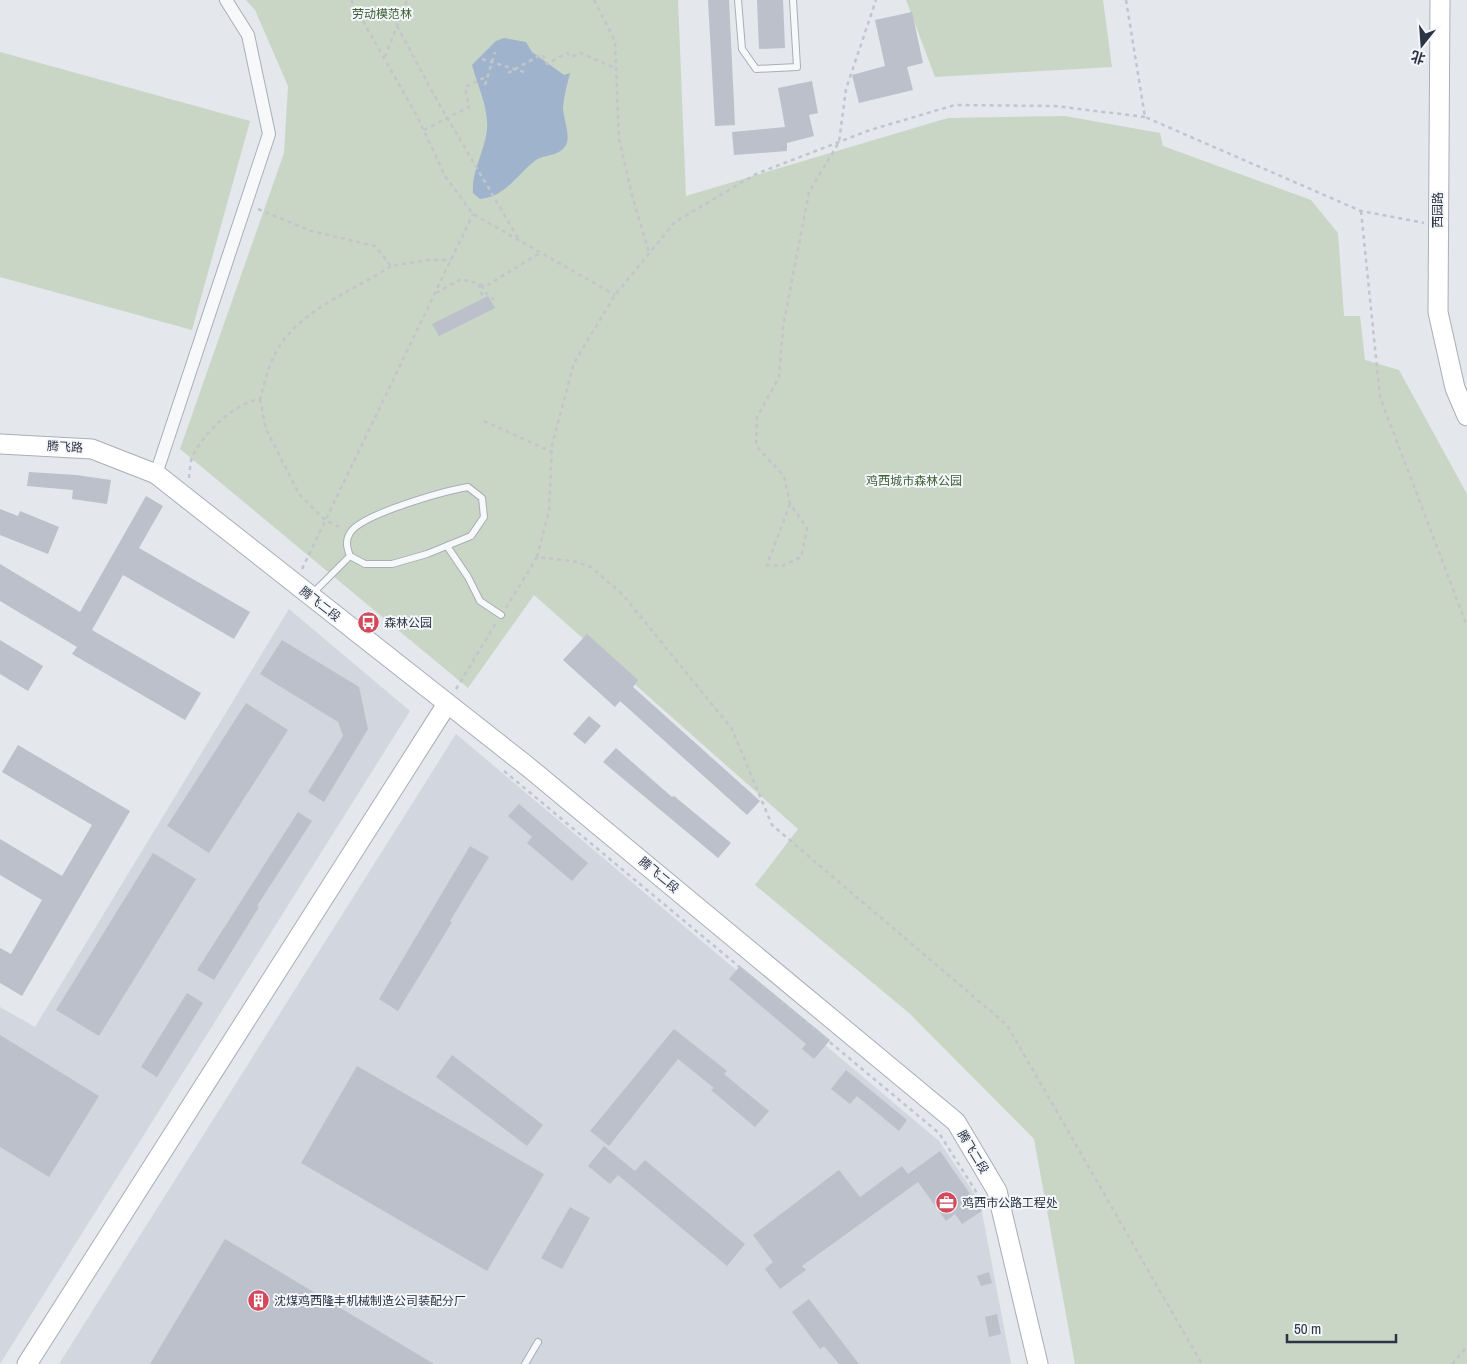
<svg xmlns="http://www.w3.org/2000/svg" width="1467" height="1364" font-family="'Archivo Narrow','Noto Sans SC',sans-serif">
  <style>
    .built { fill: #d2d6de }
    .green { fill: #c9d6c5 }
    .water { fill: #9fb4cc }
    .building { fill: #bbc0ca }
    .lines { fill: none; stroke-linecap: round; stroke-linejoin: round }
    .lane-casing { stroke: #a9aeb7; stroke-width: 8 }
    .street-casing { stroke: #a9aeb7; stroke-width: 14 }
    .secondary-casing { stroke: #a9aeb7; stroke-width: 21 }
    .path { stroke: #c2c5cb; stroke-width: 2.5; stroke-dasharray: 4 4; stroke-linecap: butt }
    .lane { stroke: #f7f8fa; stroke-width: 6 }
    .street { stroke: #f7f8fa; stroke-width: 12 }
    .secondary { stroke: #fff; stroke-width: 19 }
    .labels { text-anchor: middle; stroke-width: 4; stroke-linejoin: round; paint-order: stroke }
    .park-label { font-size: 12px; fill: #3f6138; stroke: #f4f6f9 }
    .street-label { font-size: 12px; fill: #2b3445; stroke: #f4f6f9 }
    .poi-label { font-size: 12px; fill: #2b3445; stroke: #f4f6f9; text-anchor: start }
  </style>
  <rect width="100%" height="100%" fill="#e4e7ec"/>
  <g class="built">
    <path d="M289 609 410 711 0 1364V1007L35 1027Z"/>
    <path d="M456 734 939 1141 980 1202 1011 1364H59Z"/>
  </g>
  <g class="green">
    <path d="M246 0H678L686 196 948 118 1065 116 1160 133 1163 146 1311 200 1338 233 1344 316H1360L1365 360 1399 370 1467 494V1364H1075L1034 1139 909 1013 755 885 798 829 534 595 468 688 180 449 284 153 288 86 255 10Z"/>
    <path d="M906 0H1103L1112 67 935 77Z"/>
    <path d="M0 52 250 121 192 330 0 277Z"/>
  </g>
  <path class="water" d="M504 38 526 42 532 52 564 75 570 73C567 85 564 95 563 107 563 118 571 135 566 145 559 157 545 154 536 160 517 174 506 197 480 199L473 193C471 172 485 151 487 129 489 109 477 84 472 65L496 41Z"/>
  <g class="building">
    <path d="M708 0H729L735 125 715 126Z"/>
    <path d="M757 0H783L785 48 759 49Z"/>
    <path d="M912 12 923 63 907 67 913 90 859 103 852 75 885 66 875 20Z"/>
    <path d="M812 81 818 113 809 115 814 136 787 143V151L734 155 732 132 785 127 778 88Z"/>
    <path d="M488 296 495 308 439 336 432 324Z"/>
    <path d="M29 472 76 475 111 480 107 504 72 499 73 490 27 486Z"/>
    <path d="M146 496 163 506 139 548 250 612 234 639 123 575 92 630 201 693 185 720 72 654 77 647 0 601V564L80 612Z"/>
    <path d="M0 509 18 516 20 511 59 527 48 554 0 535Z"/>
    <path d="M587 634 638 680 633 687 760 801 747 815 620 701 615 707 563 660Z"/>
    <path d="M0 640 43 666 28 691 0 674Z"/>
    <path d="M282 640 359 687 368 729 324 802 308 792 343 736 338 722 260 674Z"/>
    <path d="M246 703 288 730 209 853 167 826Z"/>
    <path d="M589 716 601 726 585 744 573 734Z"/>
    <path d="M18 745 130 811 22 996 0 983V948L11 954 42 900 0 875V839L62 876 92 825 2 772Z"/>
    <path d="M616 748 672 797 674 796 731 843 718 858 603 762Z"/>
    <path d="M519 804 588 863 572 881 527 843 532 837 508 816Z"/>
    <path d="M298 812 312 821 257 906 259 907 214 980 197 970Z"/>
    <path d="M470 846 489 857 450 921 452 922 398 1011 379 999Z"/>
    <path d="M153 853 196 879 99 1036 56 1010Z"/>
    <path d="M740 966 830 1040 814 1059 802 1049 806 1044 729 979Z"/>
    <path d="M187 993 203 1003 157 1077 141 1067Z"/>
    <path d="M674 1029 727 1071 724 1074 769 1111 755 1127 711 1090 714 1088 678 1059 609 1146 590 1131Z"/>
    <path d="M0 1035 99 1096 49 1177 0 1147Z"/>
    <path d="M452 1055 543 1125 527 1146 436 1077Z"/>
    <path d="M357 1066 544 1174 487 1271 301 1163Z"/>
    <path d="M846 1070 907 1120 899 1131 857 1096 850 1104 831 1089Z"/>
    <path d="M604 1146 635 1171 645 1160 745 1244 727 1266 618 1175 610 1184 588 1166Z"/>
    <path d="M940 1151 982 1211 962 1224 955 1214 946 1221 918 1182 802 1266 806 1270 780 1289 765 1269 773 1262 753 1235 839 1170 860 1197 902 1166 908 1174Z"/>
    <path d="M570 1207 590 1218 562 1269 541 1258Z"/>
    <path d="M225 1239 434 1364H150Z"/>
    <path d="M989 1272 992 1283 981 1286 977 1276Z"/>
    <path d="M809 1299 859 1364H839L824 1346 820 1349 792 1312Z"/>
    <path d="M997 1314 1001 1334 989 1337 985 1317Z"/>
  </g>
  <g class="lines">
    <defs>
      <g id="lane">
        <path d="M738 0 742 49 756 69 797 67 793 0"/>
        <path d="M447 546 468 577 480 601 501 615"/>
        <path d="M311 595 350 556 365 564H392L427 554 471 536 484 517 482 498 468 487C445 491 361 514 350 533 345 541 347 548 350 556"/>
        <path d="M525 1364 538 1342"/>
      </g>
      <path id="street" d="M156 474 269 134 248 35 226 0"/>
      <g id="secondary">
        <path d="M1440 0 1438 312 1455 388 1467 416"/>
        <path d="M0 444 92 449 156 474 527 766 956 1122 997 1191 1038 1364"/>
        <path d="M27 1364 447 704"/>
      </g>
    </defs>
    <use href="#lane" class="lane-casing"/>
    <use href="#street" class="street-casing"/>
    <use href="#secondary" class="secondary-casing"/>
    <g class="path">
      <path d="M351 0 417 116 445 176 473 214 615 295"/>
      <path d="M594 0 615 41 619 139 632 195 649 253"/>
      <path d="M1126 0 1145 117 1361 211 1424 223"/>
      <path d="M397 26 434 95 519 240"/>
      <path d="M385 57 407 0"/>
      <path d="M482 59 527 73"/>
      <path d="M508 73 542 54 547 64 567 53 571 57 581 53 617 69"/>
      <path d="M485 85 495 52"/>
      <path d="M424 130 469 107 465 87 488 76"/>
      <path d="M258 209 311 231 375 246 391 266 428 260H451"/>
      <path d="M1361 211 1380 397 1467 626"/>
      <path d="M479 284 483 298"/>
      <path d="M482 285 485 292 494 300"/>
      <path d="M436 293 461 279 486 286 540 253"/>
      <path d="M260 399 266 429 299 494 325 520 342 528"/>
      <path d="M484 421 552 452"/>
      <path d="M189 478C190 471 190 462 193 455 206 431 233 404 260 399 264 386 267 371 273 358 293 312 352 292 391 266"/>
      <path d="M790 504 767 565 782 566 801 557 807 528 790 504 784 476 756 446 757 417 779 377 783 327 809 192 839 142 846 89 876 0"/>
      <path d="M537 557 549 511 552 445 574 363 615 295 675 222 756 174 870 130 955 105 1055 106 1145 117"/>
      <path d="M302 569 473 214"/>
      <path d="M506 608 537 557 573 561 591 567 623 595 732 729 772 825 1007 1025 1202 1364"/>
      <path d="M456 689 496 623"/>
      <path d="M504 771 939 1133 980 1198"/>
      <path d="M1452 1364 1467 1347"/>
    </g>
    <use href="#lane" class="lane"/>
    <use href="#street" class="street"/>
    <use href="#secondary" class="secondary"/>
  </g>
  <defs>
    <symbol id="bus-disc" viewBox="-11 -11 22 22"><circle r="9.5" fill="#d1495b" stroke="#f4f6f9"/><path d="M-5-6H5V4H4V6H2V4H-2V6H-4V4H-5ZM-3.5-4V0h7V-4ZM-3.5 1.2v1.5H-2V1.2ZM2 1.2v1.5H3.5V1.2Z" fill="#fff"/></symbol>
    <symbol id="office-disc" viewBox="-11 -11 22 22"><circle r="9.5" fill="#d1495b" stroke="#f4f6f9"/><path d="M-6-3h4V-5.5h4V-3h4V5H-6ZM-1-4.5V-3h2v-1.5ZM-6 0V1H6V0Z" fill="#fff"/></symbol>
    <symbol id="building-disc" viewBox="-11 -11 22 22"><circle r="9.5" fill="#d1495b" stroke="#f4f6f9"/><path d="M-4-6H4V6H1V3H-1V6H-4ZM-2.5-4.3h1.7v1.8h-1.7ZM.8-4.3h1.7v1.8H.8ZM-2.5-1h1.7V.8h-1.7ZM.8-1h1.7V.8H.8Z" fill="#fff"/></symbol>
  </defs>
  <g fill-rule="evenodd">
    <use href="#bus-disc" x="356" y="610" width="25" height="25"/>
    <use href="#office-disc" x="934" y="1190" width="25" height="25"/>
    <use href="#building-disc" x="246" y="1288" width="25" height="25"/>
  </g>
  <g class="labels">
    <g class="park-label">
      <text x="382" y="18">劳动模范林</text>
      <text x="914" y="485">鸡西城市森林公园</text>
    </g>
    <g class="street-label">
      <text transform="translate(1438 210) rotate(-90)" y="4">西园路</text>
      <text transform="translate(65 447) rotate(3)" y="4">腾飞路</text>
      <text transform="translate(320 604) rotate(38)" y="4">腾飞二段</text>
      <text transform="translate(659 875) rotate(40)" y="4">腾飞二段</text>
      <text transform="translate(973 1152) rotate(59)" y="4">腾飞二段</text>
    </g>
    <g class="poi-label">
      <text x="384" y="627">森林公园</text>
      <text x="962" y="1207">鸡西市公路工程处</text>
      <text x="274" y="1305">沈煤鸡西隆丰机械制造公司装配分厂</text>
    </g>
  </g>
  <g transform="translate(1422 45) rotate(197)" stroke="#f4f6f9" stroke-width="4" paint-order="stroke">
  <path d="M0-4L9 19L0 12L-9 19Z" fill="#2b3445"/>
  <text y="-8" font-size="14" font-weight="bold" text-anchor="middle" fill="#2b3445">北</text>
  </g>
  <path d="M1287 1334v8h109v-8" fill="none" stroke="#2b3445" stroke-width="2.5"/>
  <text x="1294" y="1334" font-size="15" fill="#2b3445" stroke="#f4f6f9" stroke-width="4" paint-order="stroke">50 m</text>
</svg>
